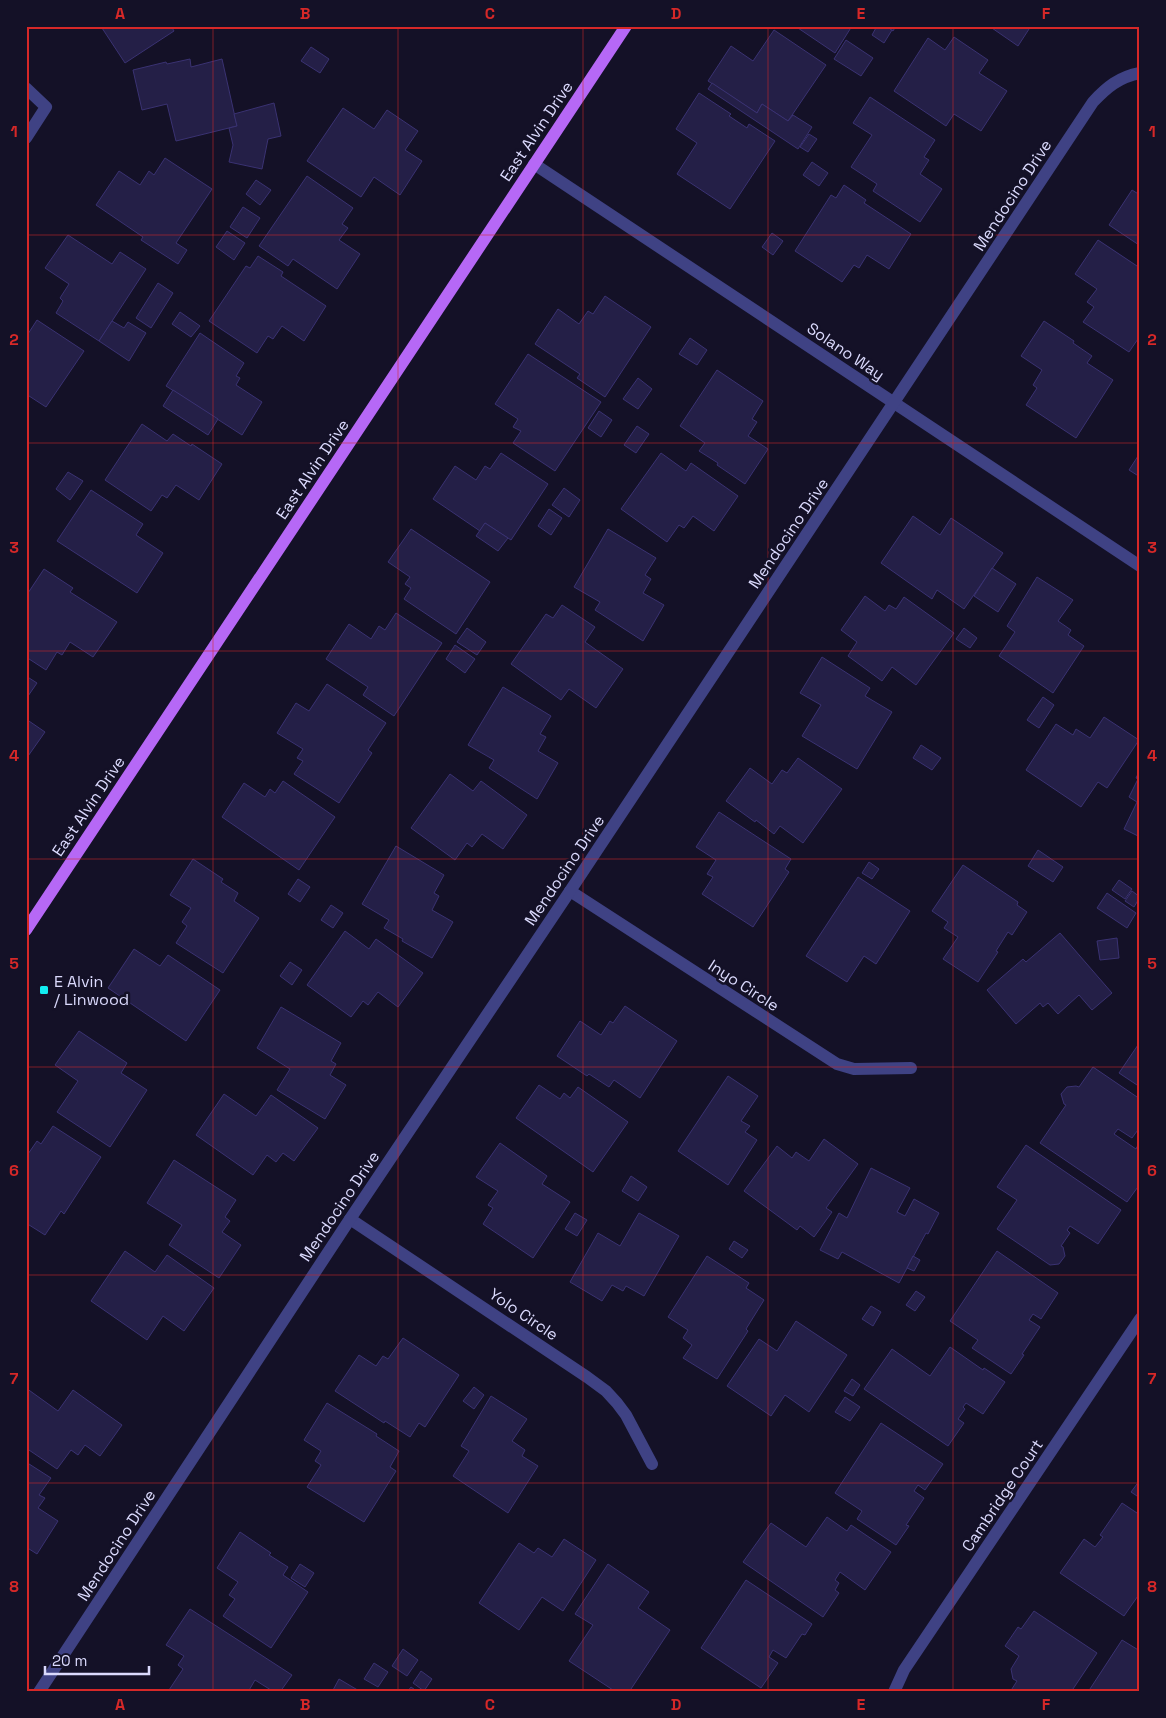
<svg xmlns="http://www.w3.org/2000/svg" width="1166" height="1718" font-family="'Space Grotesk',sans-serif">
  <style>
    .building { fill: #241f47; stroke: #3a3272 }
    .lines { fill: none; stroke-linecap: round; stroke-linejoin: round }
    .minor { stroke: #3f4284; stroke-width: 12 }
    .major { stroke: #b668f6; stroke-width: 12 }
    .grid { fill: none; stroke: #d62828; stroke-width: 1; stroke-opacity: 0.55 }
    .poi-dot { fill: #12edf1; stroke: #141127; stroke-width: 2 }
    .labels { text-anchor: middle; stroke-width: 5; stroke-linejoin: round; paint-order: stroke }
    .street-label { font-size: 16px; fill: #dbdafd; stroke: #141127 }
    .poi-label { font-size: 16px; fill: #dbdafd; stroke: #141127; text-anchor: start }
    .neatline { fill: none; stroke: #d62828; stroke-width: 2 }
    .grid-label { font-size: 16px; text-anchor: middle; font-weight: bold; fill: #d62828 }
  </style>
  <rect width="100%" height="100%" fill="#141127"/>
  <g class="building">
    <path d="M105 26H171L174 31 125 63 102 28Z"/>
    <path d="M795 26H852L835 53Z"/>
    <path d="M877 26H886L892 30 884 43 872 35Z"/>
    <path d="M886 26H896L893 31Z"/>
    <path d="M989 26H1031L1018 46Z"/>
    <path d="M774 30 826 65 788 121 762 104 757 113 708 81 731 46 753 61Z"/>
    <path d="M954 37 988 60 979 73 1007 91 981 131 954 114 946 126 894 91 928 38 945 50Z"/>
    <path d="M846 40 873 58 861 76 834 59Z"/>
    <path d="M311 47 329 59 320 73 301 61Z"/>
    <path d="M190 59 191 67 222 59 237 126 176 141 167 104 142 110 133 70 166 62 167 64Z"/>
    <path d="M712 83 757 113 762 104 788 121 793 115 812 127 798 149 708 89Z"/>
    <path d="M699 93 731 114 729 116 747 128 749 124 775 141 730 209 677 174 697 143 676 129Z"/>
    <path d="M870 97 935 140 924 157 929 160 920 174 942 189 920 222 873 191 877 184 851 167 872 135 853 123Z"/>
    <path d="M274 103 281 136 268 139 262 169 229 162 233 145 229 128 237 126 234 114Z"/>
    <path d="M343 108 374 129 387 110 418 131 405 150 422 161 400 195 374 177 361 197 307 161Z"/>
    <path d="M809 134 817 139 808 152 800 147Z"/>
    <path d="M165 158 212 189 176 243 187 250 178 264 141 240 143 237 96 205 119 171 140 185 149 171 154 175Z"/>
    <path d="M812 162 828 173 819 186 803 175Z"/>
    <path d="M307 176 353 208 342 224 348 228 339 240 360 254 337 289 293 259 288 266 259 246Z"/>
    <path d="M256 180 271 190 260 205 246 194Z"/>
    <path d="M844 185 866 200 864 203 911 234 889 269 867 255 859 268 854 265 842 282 795 251 831 195 836 198Z"/>
    <path d="M1132 190 1140 195 1139 245 1109 225Z"/>
    <path d="M243 207 260 218 247 238 230 227Z"/>
    <path d="M227 231 245 243 234 260 216 247Z"/>
    <path d="M772 233 783 241 773 255 762 247Z"/>
    <path d="M68 235 112 264 120 252 146 269 99 341 56 313 63 301 60 298 69 284 45 268Z"/>
    <path d="M1098 240 1140 268V336L1129 352 1083 322 1094 307 1087 302 1097 289 1075 274Z"/>
    <path d="M258 256 283 272 281 276 326 306 304 341 282 326 273 339 268 336 257 353 209 321 246 266 250 268Z"/>
    <path d="M158 283 173 293 151 328 136 318Z"/>
    <path d="M605 296 651 327 605 397 577 378 580 374 535 344 558 309 579 324 588 311 593 314Z"/>
    <path d="M180 312 200 326 191 337 172 324Z"/>
    <path d="M37 320 84 351 46 407 26 394V337Z"/>
    <path d="M112 321 124 328 128 322 146 333 129 361 99 341Z"/>
    <path d="M1044 321 1074 341 1073 343 1092 356 1087 363 1113 380 1076 438 1026 405 1037 388 1033 385 1042 370 1021 356Z"/>
    <path d="M200 333 244 363 236 376 240 378 236 385 262 402 242 435 166 386Z"/>
    <path d="M690 338 707 350 697 365 679 354Z"/>
    <path d="M528 354 601 402 555 471 513 443 521 431 513 427 518 419 495 404Z"/>
    <path d="M717 370 763 401 752 419 757 422 748 436 768 449 745 484 717 465 718 463 699 451 705 443 680 426Z"/>
    <path d="M638 378 652 389 638 409 623 399Z"/>
    <path d="M173 390 218 419 208 435 163 406Z"/>
    <path d="M599 411 612 420 601 437 588 428Z"/>
    <path d="M142 424 167 441 173 434 191 446 192 444 222 464 199 500 176 485 167 498 162 495 151 511 105 480Z"/>
    <path d="M637 426 649 434 636 453 624 445Z"/>
    <path d="M501 453 548 484 511 540 485 523 480 531 433 499 455 466 476 480 485 466 490 469Z"/>
    <path d="M661 453 686 471 691 463 738 496 714 531 693 516 684 528 679 525 667 542 621 509Z"/>
    <path d="M1140 453V477L1129 470Z"/>
    <path d="M68 472 83 481 70 500 56 489Z"/>
    <path d="M564 488 580 500 569 517 552 505Z"/>
    <path d="M91 490 143 524 136 535 163 553 137 593 57 541Z"/>
    <path d="M549 509 562 518 551 535 538 526Z"/>
    <path d="M913 516 940 535 951 518 1003 553 964 609 937 590 932 599 881 563Z"/>
    <path d="M485 523 508 538 498 551 476 536Z"/>
    <path d="M411 529 490 582 456 634 404 599 411 588 405 584 410 577 388 562Z"/>
    <path d="M608 529 656 558 645 575 651 579 643 593 664 605 643 641 595 610 600 602 574 587Z"/>
    <path d="M992 568 1016 584 998 612 974 596Z"/>
    <path d="M44 569 73 588 70 592 117 622 93 657 70 642 62 655 57 652 46 670 26 657V596Z"/>
    <path d="M1037 577 1073 600 1058 621 1071 630 1068 635 1084 646 1053 693 999 656 1015 632 1007 626Z"/>
    <path d="M865 596 885 611 889 605 896 609 904 597 954 633 916 685 892 667 882 681 848 656 857 642 841 630Z"/>
    <path d="M562 605 595 627 585 642 623 669 596 708 569 689 561 700 511 664 546 614 553 618Z"/>
    <path d="M396 613 442 643 394 716 363 695 368 687 326 659 349 624 371 639 379 626 385 630Z"/>
    <path d="M467 628 486 642 477 655 457 642Z"/>
    <path d="M964 628 977 638 970 648 956 639Z"/>
    <path d="M455 645 475 659 465 673 446 659Z"/>
    <path d="M822 657 870 688 865 696 892 712 857 769 802 736 821 705 800 693Z"/>
    <path d="M26 676 37 683 26 699Z"/>
    <path d="M327 684 386 723 368 750 372 753 339 803 294 774 303 761 297 758 303 749 277 733 296 703 309 711Z"/>
    <path d="M503 687 551 716 540 734 546 737 538 751 558 763 537 799 489 768 494 760 468 745Z"/>
    <path d="M1043 697 1054 705 1039 728 1027 720Z"/>
    <path d="M1104 717 1139 740 1107 788 1098 782 1081 807 1026 770 1056 724 1073 735 1076 729 1090 738Z"/>
    <path d="M26 719 45 732 26 759Z"/>
    <path d="M921 745 941 758 932 770 913 758Z"/>
    <path d="M798 758 842 789 803 843 780 826 774 834 756 820 755 822 726 801 750 768 772 784 782 770 787 773Z"/>
    <path d="M1140 770V837L1124 829 1137 802 1129 797 1138 779 1136 778Z"/>
    <path d="M450 774 473 791 481 781 527 815 503 849 482 834 472 847 467 843 455 860 411 828Z"/>
    <path d="M283 781 335 817 299 870 222 817 244 783 265 797 270 789 275 793Z"/>
    <path d="M719 812 791 859 785 869 789 872 753 927 702 894 713 877 707 874 716 860 696 847Z"/>
    <path d="M396 846 444 875 434 893 439 896 432 910 453 922 432 958 402 941 403 939 384 928 389 920 362 904Z"/>
    <path d="M1038 850 1063 867 1053 882 1028 866Z"/>
    <path d="M193 859 223 879 221 882 238 893 234 901 259 918 223 973 176 943 187 926 182 922 191 908 170 895Z"/>
    <path d="M869 862 879 869 872 879 862 873Z"/>
    <path d="M963 865 1018 902 1017 905 1027 912 1012 935 1008 932 996 951 998 952 978 982 943 959 958 937 944 928 948 922 932 911Z"/>
    <path d="M858 877 910 911 876 964 864 956 847 982 806 956Z"/>
    <path d="M298 879 310 887 300 902 288 894Z"/>
    <path d="M1119 880 1132 889 1125 899 1112 890Z"/>
    <path d="M1132 891 1140 897 1134 907 1125 901Z"/>
    <path d="M1107 893 1136 913 1127 928 1097 908Z"/>
    <path d="M331 905 343 913 333 928 321 920Z"/>
    <path d="M345 931 369 949 376 939 423 973 398 1007 378 992 368 1005 363 1001 351 1017 307 985Z"/>
    <path d="M1060 933 1112 993 1092 1010 1079 995 1058 1014 1048 1003 1043 1007 1040 1003 1016 1024 987 990 1023 959 1026 962Z"/>
    <path d="M1117 938 1119 958 1100 960 1097 941Z"/>
    <path d="M134 949 160 966 168 955 220 990 186 1041 108 988Z"/>
    <path d="M290 962 302 970 292 985 280 976Z"/>
    <path d="M625 1006 677 1041 640 1098 614 1080 609 1087 589 1074 587 1076 557 1056 580 1021 601 1035 610 1021 613 1023Z"/>
    <path d="M281 1007 341 1043 331 1061 336 1064 330 1075 346 1085 325 1119 277 1090 290 1069 257 1048Z"/>
    <path d="M79 1031 127 1063 121 1073 147 1090 110 1147 57 1112 78 1081 55 1065Z"/>
    <path d="M1140 1042V1087L1119 1073Z"/>
    <path d="M1093 1067 1140 1099V1127L1132 1138 1118 1129 1114 1134 1136 1149 1138 1145 1140 1146V1184L1127 1202 1040 1143 1066 1105 1064 1104 1061 1094 1067 1087 1076 1086 1079 1087Z"/>
    <path d="M728 1076 758 1096 741 1121 750 1126 745 1132 757 1140 728 1185 678 1151Z"/>
    <path d="M539 1085 560 1099 564 1093 570 1098 578 1087 628 1122 593 1172 516 1118Z"/>
    <path d="M224 1094 256 1116 271 1095 318 1128 294 1161 283 1153 276 1162 267 1155 253 1175 196 1135Z"/>
    <path d="M53 1126 101 1157 64 1214 61 1211 45 1235 26 1223V1153L28 1154 37 1141 41 1144Z"/>
    <path d="M824 1139 858 1164 826 1208 832 1212 814 1237 800 1226 797 1230 744 1191 777 1146 792 1158 796 1152 809 1161Z"/>
    <path d="M500 1143 547 1176 542 1184 570 1202 533 1258 483 1224 493 1208 488 1205 498 1191 476 1177Z"/>
    <path d="M1026 1145 1121 1210 1098 1244 1070 1226 1067 1230 1070 1233 1061 1246 1063 1247 1065 1256 1059 1264 1050 1265 997 1229 1017 1200 997 1187Z"/>
    <path d="M174 1160 236 1200 225 1217 230 1221 222 1232 241 1245 219 1278 169 1245 182 1225 147 1203Z"/>
    <path d="M871 1168 910 1188 897 1212 905 1216 914 1199 939 1213 928 1234 926 1233 899 1283 842 1252 838 1259 820 1250 839 1213 847 1218Z"/>
    <path d="M631 1176 647 1187 638 1201 622 1191Z"/>
    <path d="M575 1213 587 1220 577 1236 565 1229Z"/>
    <path d="M639 1213 679 1236 644 1296 626 1286 623 1291 612 1285 602 1301 570 1282 598 1233 620 1246Z"/>
    <path d="M734 1241 748 1250 742 1258 729 1249Z"/>
    <path d="M125 1251 155 1272 167 1255 214 1288 184 1331 163 1316 147 1340 91 1301Z"/>
    <path d="M997 1251 1058 1293 1041 1319 1033 1314 1029 1320 1040 1327 1022 1354 1024 1355 1011 1374 972 1348 978 1340 950 1321Z"/>
    <path d="M707 1256 749 1283 746 1288 764 1300 746 1329 748 1331 717 1379 683 1358 692 1345 683 1338 688 1330 668 1317Z"/>
    <path d="M913 1256 920 1260 914 1271 907 1268Z"/>
    <path d="M916 1291 925 1297 915 1311 906 1305Z"/>
    <path d="M871 1306 881 1312 873 1326 862 1319Z"/>
    <path d="M796 1321 847 1355 809 1412 785 1395 771 1416 727 1386 759 1339 777 1351Z"/>
    <path d="M403 1338 459 1375 425 1427 419 1423 410 1437 385 1421 384 1423 335 1391 359 1355 376 1366 383 1356 388 1359Z"/>
    <path d="M950 1347 983 1370 984 1368 1005 1382 983 1414 966 1403 963 1407 965 1409 958 1419 964 1423 948 1446 864 1389 892 1349 930 1376Z"/>
    <path d="M852 1379 860 1385 853 1396 844 1391Z"/>
    <path d="M474 1387 484 1395 474 1409 463 1401Z"/>
    <path d="M26 1388 58 1411 73 1390 122 1425 100 1456 85 1445 78 1455 71 1450 57 1469 26 1448Z"/>
    <path d="M491 1396 527 1419 512 1441 525 1450 522 1456 538 1466 508 1513 453 1476 469 1451 461 1446Z"/>
    <path d="M845 1397 860 1407 850 1421 835 1412Z"/>
    <path d="M327 1403 377 1434 376 1436 399 1451 390 1467 396 1471 364 1522 307 1487 321 1465 315 1461 321 1451 304 1440Z"/>
    <path d="M881 1423 943 1464 925 1490 918 1485 914 1491 924 1498 906 1525 909 1526 896 1545 857 1519 862 1511 835 1493Z"/>
    <path d="M26 1462 51 1478 39 1495 45 1498 38 1508 58 1521 37 1554 26 1547Z"/>
    <path d="M1140 1480V1498L1131 1492Z"/>
    <path d="M1122 1503 1140 1515V1593L1124 1616 1060 1573 1084 1539 1095 1547 1103 1537 1100 1535Z"/>
    <path d="M827 1517 847 1531 851 1525 891 1552 865 1590 840 1572 835 1580 839 1583 835 1590 839 1593 823 1617 743 1562 771 1523 806 1547Z"/>
    <path d="M240 1532 271 1553 269 1555 288 1567 283 1575 308 1592 271 1648 223 1616 235 1599 229 1595 238 1582 217 1568Z"/>
    <path d="M564 1539 596 1560 563 1611 542 1597 519 1630 479 1603 519 1543 534 1553 538 1548 552 1557Z"/>
    <path d="M300 1564 314 1573 305 1587 291 1578Z"/>
    <path d="M608 1564 649 1592 638 1608 670 1630 629 1692H616L569 1661 593 1625 575 1614Z"/>
    <path d="M746 1580 812 1624 805 1635 802 1634 786 1658 773 1650 769 1657 778 1663 761 1688 701 1648Z"/>
    <path d="M190 1609 292 1675 280 1692H274L255 1680 248 1692H171L169 1690 183 1669 178 1665 184 1656 166 1645Z"/>
    <path d="M1034 1611 1097 1653 1071 1692H1010L1017 1681 1013 1679 1011 1669 1019 1656 1005 1646 1018 1627 1021 1629Z"/>
    <path d="M1122 1640 1140 1651V1692H1088Z"/>
    <path d="M403 1649 418 1660 407 1676 392 1666Z"/>
    <path d="M374 1663 388 1672 378 1687 364 1679Z"/>
    <path d="M421 1671 432 1679 424 1691 413 1683Z"/>
    <path d="M339 1679 361 1692H332Z"/>
    <path d="M411 1687 418 1692H407Z"/>
  </g>
  <g class="lines">
    <g class="minor">
      <path d="M26 88 46 107 26 138"/>
      <path d="M534 164 1140 566"/>
      <path d="M570 891 837 1064 854 1069 911 1068"/>
      <path d="M350 1219 587 1377 606 1391 617 1403 626 1415 652 1464"/>
      <path d="M39 1692 350 1219 570 891 1093 102C1107 87 1119 77 1140 73"/>
      <path d="M894 1692 904 1670 1140 1319"/>
    </g>
    <path class="major" d="M26 930 626 26"/>
  </g>
  <path class="grid" d="M213 26V1692M398 26V1692M583 26V1692M768 26V1692M953 26V1692M26 235H1140M26 443H1140M26 651H1140M26 859H1140M26 1067H1140M26 1275H1140M26 1483H1140"/>
  <rect class="poi-dot" x="39" y="985" width="10" height="10" rx="2.5"/>
  <g class="labels">
    <g class="street-label">
      <text transform="translate(536 131) rotate(-56)" y="6">East Alvin Drive</text>
      <text transform="translate(1012 195) rotate(-57)" y="6">Mendocino Drive</text>
      <text transform="translate(846 351) rotate(34)" y="6">Solano Way</text>
      <text transform="translate(312 469) rotate(-56)" y="6">East Alvin Drive</text>
      <text transform="translate(788 533) rotate(-56)" y="6">Mendocino Drive</text>
      <text transform="translate(88 806) rotate(-56)" y="6">East Alvin Drive</text>
      <text transform="translate(564 870) rotate(-56)" y="6">Mendocino Drive</text>
      <text transform="translate(744 985) rotate(33)" y="6">Inyo Circle</text>
      <text transform="translate(339 1206) rotate(-56)" y="6">Mendocino Drive</text>
      <text transform="translate(524 1314) rotate(34)" y="6">Yolo Circle</text>
      <text transform="translate(1002 1495) rotate(-56)" y="6">Cambridge Court</text>
      <text transform="translate(116 1545) rotate(-57)" y="6">Mendocino Drive</text>
    </g>
    <g class="poi-label">
      <text x="54" y="987">E Alvin<tspan x="54" dy="18">/ Linwood</tspan></text>
    </g>
  </g>
  <rect width="1166" height="1718" fill="none" stroke="#141127" stroke-width="55"/>
  <path d="M45 1666v8h104v-8" fill="none" stroke="#dbdafd" stroke-width="2.5"/>
  <text x="52" y="1666" font-size="15" fill="#dbdafd" stroke="#141127" stroke-width="4" paint-order="stroke">20 m</text>
  <rect x="28" y="28" width="1110" height="1662" class="neatline"/>
  <g class="grid-label">
    <text x="120" y="19">A</text>
    <text x="305" y="19">B</text>
    <text x="490" y="19">C</text>
    <text x="676" y="19">D</text>
    <text x="861" y="19">E</text>
    <text x="1046" y="19">F</text>
    <text x="14" y="137">1</text>
    <text x="1152" y="137">1</text>
    <text x="14" y="345">2</text>
    <text x="1152" y="345">2</text>
    <text x="14" y="553">3</text>
    <text x="1152" y="553">3</text>
    <text x="14" y="761">4</text>
    <text x="1152" y="761">4</text>
    <text x="14" y="969">5</text>
    <text x="1152" y="969">5</text>
    <text x="14" y="1176">6</text>
    <text x="1152" y="1176">6</text>
    <text x="14" y="1384">7</text>
    <text x="1152" y="1384">7</text>
    <text x="14" y="1592">8</text>
    <text x="1152" y="1592">8</text>
    <text x="120" y="1710">A</text>
    <text x="305" y="1710">B</text>
    <text x="490" y="1710">C</text>
    <text x="676" y="1710">D</text>
    <text x="861" y="1710">E</text>
    <text x="1046" y="1710">F</text>
  </g>
</svg>
